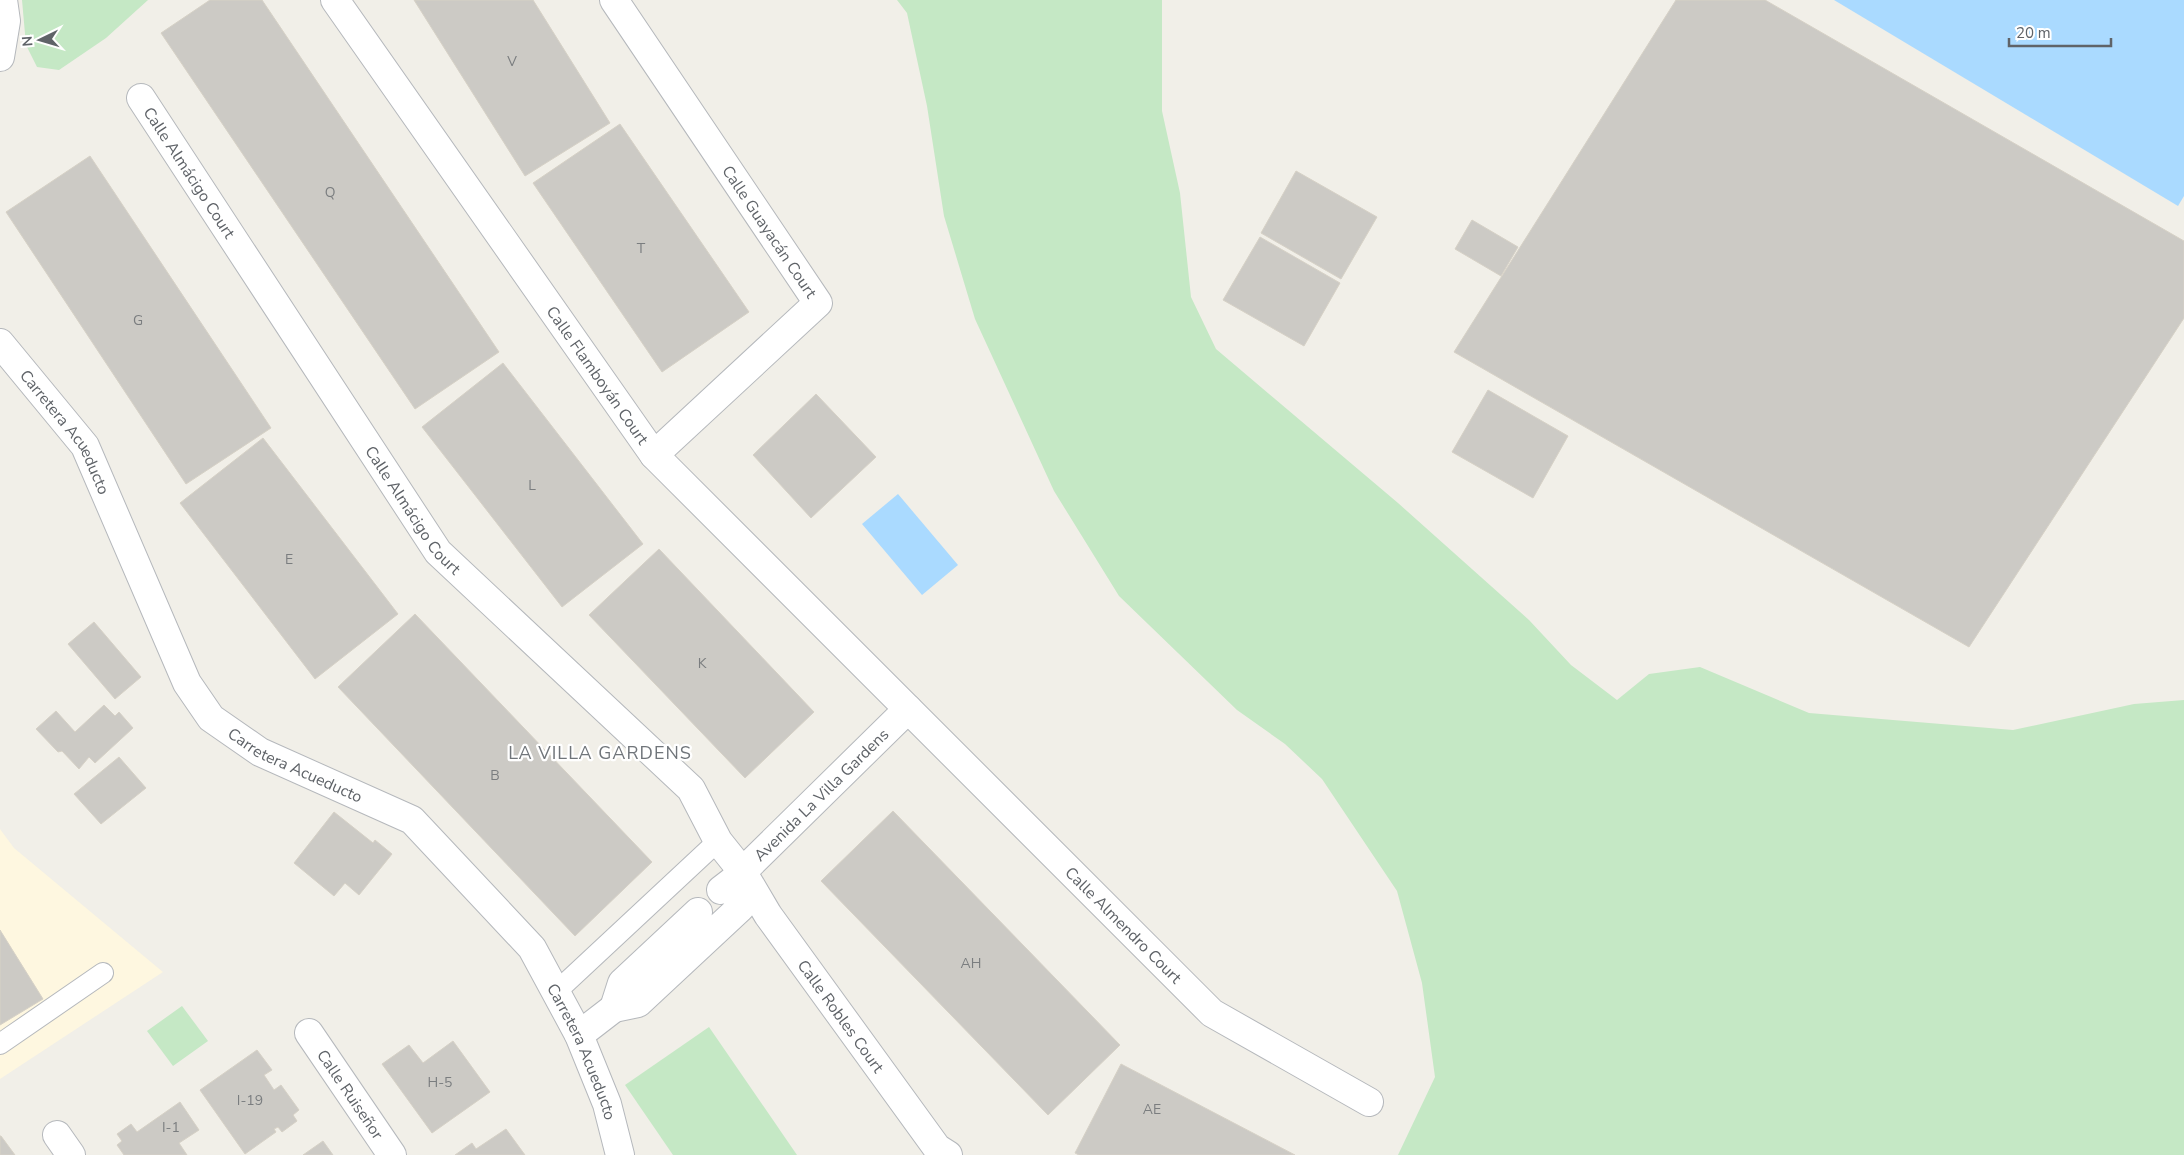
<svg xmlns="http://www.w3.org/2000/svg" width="2184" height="1155" font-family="'Nunito Sans',sans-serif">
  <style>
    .commercial { fill: #fef7e0 }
    .green { fill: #c5e8c5 }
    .water { fill: #aadaff }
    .building { fill: #cccac5; stroke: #d6d1c6 }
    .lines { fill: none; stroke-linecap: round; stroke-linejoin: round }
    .service-casing { stroke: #b5b8bc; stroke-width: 22 }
    .minor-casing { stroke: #b5b8bc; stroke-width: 30 }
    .tertiary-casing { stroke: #b5b8bc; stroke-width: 30 }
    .service { stroke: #fff; stroke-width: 20 }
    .minor { stroke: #fff; stroke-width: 28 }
    .tertiary { stroke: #fff; stroke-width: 28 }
    .labels { text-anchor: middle; stroke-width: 4.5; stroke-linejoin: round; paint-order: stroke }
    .number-label { font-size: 14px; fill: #7a7d7f }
    .street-label { font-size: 16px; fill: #5f6368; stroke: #fff }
    .neighbourhood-label { font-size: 18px; letter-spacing: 1px; fill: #70757a; stroke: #fff }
  </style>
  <rect width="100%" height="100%" fill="#f1efe8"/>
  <path class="commercial" d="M0 829 14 848 163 972 0 1079Z"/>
  <g class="green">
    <path d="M22 0H148L106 38 59 70 37 67 26 45Z"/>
    <path d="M897 0H1162V111L1180 193 1191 297 1216 349 1398 503 1529 620 1571 665 1617 700 1649 674 1700 667 1809 713 2013 730 2134 704 2184 700V1155H1398L1435 1077 1422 983 1397 891 1322 779 1285 744 1237 710 1119 596 1054 491 975 319 944 216 927 106 907 13Z"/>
    <path d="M182 1006 208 1041 173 1066 147 1031Z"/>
    <path d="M709 1027 797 1155H673L625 1085Z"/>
  </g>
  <g class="water">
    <path d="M1834 0H2184V196L2178 206Z"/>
    <path d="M898 494 958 565 922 595 862 524Z"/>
  </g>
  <g class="building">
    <path d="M210 0H262L499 352 415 409 161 33Z"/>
    <path d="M414 0H533L610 123 525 176Z"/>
    <path d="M1676 0H1765L2184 241V318L1969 647 1454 352Z"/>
    <path d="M620 124 749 312 662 372 533 183Z"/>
    <path d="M90 156 271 428 186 484 6 212Z"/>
    <path d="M1296 171 1377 217 1341 279 1261 233Z"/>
    <path d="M1472 220 1518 247 1501 276 1455 249Z"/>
    <path d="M1260 237 1340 283 1304 346 1223 300Z"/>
    <path d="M503 363 643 544 562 607 422 427Z"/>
    <path d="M1488 390 1568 436 1533 498 1452 452Z"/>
    <path d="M816 394 876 457 811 518 753 455Z"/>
    <path d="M263 438 398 614 315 679 180 503Z"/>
    <path d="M659 549 814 712 745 778 589 615Z"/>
    <path d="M415 614 652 862 575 936 338 687Z"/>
    <path d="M94 622 141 677 115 699 68 644Z"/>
    <path d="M104 705 115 716 119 712 133 728 95 763 89 757 79 769 62 751 58 752 36 729 56 711 75 732Z"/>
    <path d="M119 757 146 788 101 824 74 794Z"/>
    <path d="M893 811 1120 1045 1048 1115 821 881Z"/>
    <path d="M334 812 373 843 375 840 392 854 359 895 345 883 334 896 294 863Z"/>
    <path d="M0 930 43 999 0 1025Z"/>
    <path d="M453 1041 490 1092 432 1133 382 1064 409 1045 423 1063Z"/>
    <path d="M257 1050 272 1070 264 1075 274 1090 281 1085 299 1110 293 1115 297 1121 282 1132 278 1127 274 1129 276 1132 245 1154 200 1090Z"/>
    <path d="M1121 1064 1295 1155H1079L1075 1153Z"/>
    <path d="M180 1102 199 1130 179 1143 187 1155H124L117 1145 122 1141 117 1134 131 1124 137 1132Z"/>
    <path d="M506 1129 525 1155H455L472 1143 476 1149Z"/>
    <path d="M0 1136H1L15 1155H0Z"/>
    <path d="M323 1141 333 1155H303Z"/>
  </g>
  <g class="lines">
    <defs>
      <g id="service">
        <path d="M556 992 718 841"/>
        <path d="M0 1044 103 973"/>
      </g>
      <g id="minor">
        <path id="s1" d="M335 0 654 455 1212 1013 1369 1102"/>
        <path id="s2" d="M614 0 818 303 654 455"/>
        <path id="s3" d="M141 98 438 552 691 789 718 841 742 871 768 915 937 1148 948 1155"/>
        <path id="s4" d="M734 880 908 709"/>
        <path d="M698 912 622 983 614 1008 638 1003 740 908 734 880 721 890"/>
        <path id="s5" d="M309 1033 392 1155"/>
        <path d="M579 1035 614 1008"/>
        <path d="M57 1135 71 1155"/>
      </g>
      <g id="tertiary">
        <path d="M0 57 6 21 3 0"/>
        <path id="s6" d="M0 343 85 446 187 683 211 718 260 752 412 820 532 948 579 1035 607 1104 620 1155"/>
      </g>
    </defs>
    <use href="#service" class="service-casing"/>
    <use href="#minor" class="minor-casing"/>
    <use href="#tertiary" class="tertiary-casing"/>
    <use href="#service" class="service"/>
    <use href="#minor" class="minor"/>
    <use href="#tertiary" class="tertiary"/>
  </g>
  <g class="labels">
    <g class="number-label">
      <text x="512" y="66">V</text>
      <text x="330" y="197">Q</text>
      <text x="641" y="253">T</text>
      <text x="138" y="325">G</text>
      <text x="532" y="490">L</text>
      <text x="289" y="564">E</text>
      <text x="702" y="668">K</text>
      <text x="495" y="780">B</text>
      <text x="971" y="968">AH</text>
      <text x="440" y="1087">H-5</text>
      <text x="250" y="1105">I-19</text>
      <text x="1152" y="1114">AE</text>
      <text x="171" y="1132">I-1</text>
    </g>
    <g class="street-label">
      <text dy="6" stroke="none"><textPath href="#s3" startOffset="89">Calle Almácigo Court</textPath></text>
      <text dy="6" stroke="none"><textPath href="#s2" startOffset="279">Calle Guayacán Court</textPath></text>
      <text dy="6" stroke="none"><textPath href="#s1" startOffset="458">Calle Flamboyán Court</textPath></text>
      <text dy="6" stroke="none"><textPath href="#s6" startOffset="111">Carretera Acueducto</textPath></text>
      <text dy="6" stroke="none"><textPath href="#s3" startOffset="494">Calle Almácigo Court</textPath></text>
      <text dy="6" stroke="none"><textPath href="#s6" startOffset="531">Carretera Acueducto</textPath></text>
      <text dy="6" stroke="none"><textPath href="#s4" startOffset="122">Avenida La Villa Gardens</textPath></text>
      <text dy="6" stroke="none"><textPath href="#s1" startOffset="1220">Calle Almendro Court</textPath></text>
      <text dy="6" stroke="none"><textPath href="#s3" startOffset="1162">Calle Robles Court</textPath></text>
      <text dy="6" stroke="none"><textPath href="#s6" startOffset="951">Carretera Acueducto</textPath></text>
      <text dy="6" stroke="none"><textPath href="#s5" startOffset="74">Calle Ruiseñor</textPath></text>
    </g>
    <g class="neighbourhood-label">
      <text x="600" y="759">LA VILLA GARDENS</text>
    </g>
  </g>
  <g transform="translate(40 40) rotate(265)" stroke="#ffffff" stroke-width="4" paint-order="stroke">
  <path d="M0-4L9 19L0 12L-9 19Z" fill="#5f6368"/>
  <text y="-8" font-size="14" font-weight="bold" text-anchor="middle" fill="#5f6368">N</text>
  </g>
  <path d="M2009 38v8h102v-8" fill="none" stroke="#5f6368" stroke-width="2.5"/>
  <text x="2016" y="38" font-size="15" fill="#5f6368" stroke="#ffffff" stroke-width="4" paint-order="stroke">20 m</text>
</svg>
